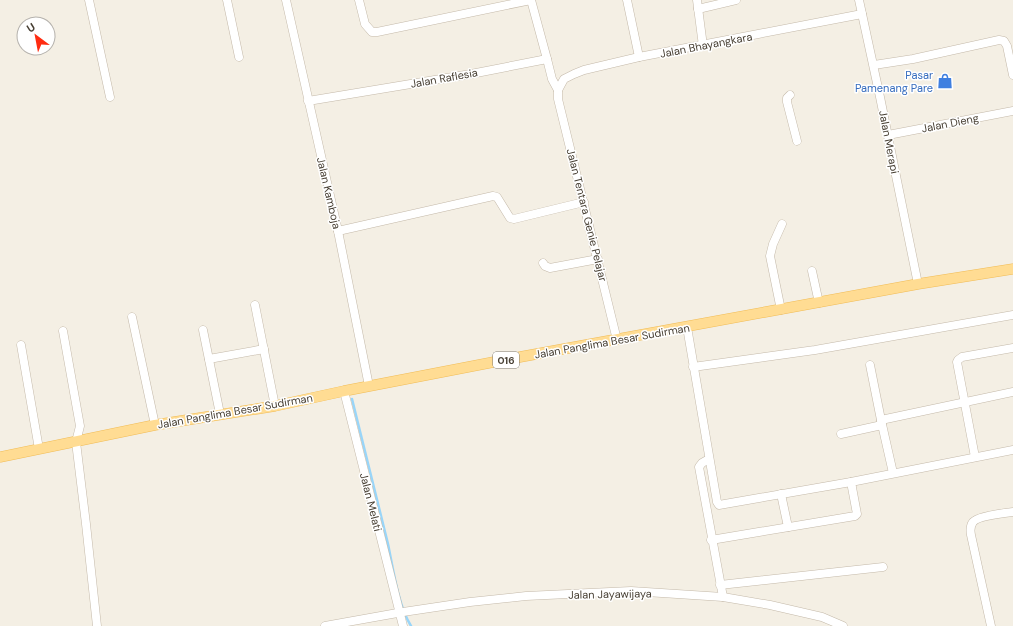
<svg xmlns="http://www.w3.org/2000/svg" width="1013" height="626" font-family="'DM Sans',sans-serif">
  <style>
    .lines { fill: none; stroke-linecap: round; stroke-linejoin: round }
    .stream { stroke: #99d5f8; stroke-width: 2.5 }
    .minor-casing { stroke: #c4b9a9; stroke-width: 9 }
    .major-casing { stroke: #f1bc56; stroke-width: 11 }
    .minor { stroke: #fff; stroke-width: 8 }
    .major { stroke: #ffdc93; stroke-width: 10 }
    .labels { text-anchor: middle; stroke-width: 3; stroke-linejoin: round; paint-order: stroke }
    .shield { fill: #fff; stroke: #7e7970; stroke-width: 1 }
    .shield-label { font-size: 10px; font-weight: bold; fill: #473f33 }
    .street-label { font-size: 11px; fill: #473f33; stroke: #fff }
    .shop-label { font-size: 11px; fill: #366cbe; stroke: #fff; text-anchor: end }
  </style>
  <rect width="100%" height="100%" fill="#f4efe4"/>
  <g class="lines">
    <path class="stream" d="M352 399C364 447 376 496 388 544 393 568 398 605 411 626"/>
    <defs>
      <g id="minor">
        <path d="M89 0 110 97"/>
        <path d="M227 0 239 57"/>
        <path d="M286 0 338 231 369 386"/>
        <path d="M359 0 365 24 372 32H377L531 0"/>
        <path d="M531 0 547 59"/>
        <path d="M627 0 639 57"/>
        <path d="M697 0 703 46"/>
        <path d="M859 0 880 97 918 284"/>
        <path d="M698 9 736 0"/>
        <path d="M874 65 913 59 999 40 1004 41 1007 46 1013 75"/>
        <path d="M790 95 787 98V102L797 141"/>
        <path d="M308 101 471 74 547 59 552 79 558 90"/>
        <path d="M888 135 1013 111"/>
        <path d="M338 231 493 196 497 197 510 218 514 219 584 202"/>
        <path d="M543 263 545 266 550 268 598 259"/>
        <path d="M812 271 819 303"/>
        <path d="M255 305 275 406"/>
        <path d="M781 310 770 256 773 244 782 224"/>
        <path d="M132 317 155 425"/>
        <path d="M687 327 717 502 719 505 851 482 1013 450"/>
        <path d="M203 330 220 414"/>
        <path d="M63 331 80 426 76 442 86 524 97 626"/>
        <path d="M617 340 558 99V90L564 79 574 74 584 70 639 57 862 14"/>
        <path d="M21 345 39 449"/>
        <path d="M209 359 264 349"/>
        <path d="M870 365 881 420"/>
        <path d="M693 367 815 350 1013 315"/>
        <path d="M344 391 403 626"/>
        <path d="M841 434 882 425"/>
        <path d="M975 457 957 362 958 360 962 357 1013 348"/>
        <path d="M709 459 702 463 699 467 723 597"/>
        <path d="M893 473 881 420 1013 392"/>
        <path d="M781 494 788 527"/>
        <path d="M711 540 855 516 857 514 851 482"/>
        <path d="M720 585 883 567"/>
        <path d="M325 626 403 612 470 602 526 596 631 591 723 597 770 605 822 617 843 626"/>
        <path d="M991 626 971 535C970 530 970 526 973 522 978 516 1004 513 1013 512"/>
      </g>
      <path id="major" d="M0 457 155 425 275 406 344 391 520 357 918 284 1013 269"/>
    </defs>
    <use href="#minor" class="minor-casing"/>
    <use href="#major" class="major-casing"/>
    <use href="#minor" class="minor"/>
    <use href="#major" class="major"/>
  </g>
  <defs>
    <symbol id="shop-bare" viewBox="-9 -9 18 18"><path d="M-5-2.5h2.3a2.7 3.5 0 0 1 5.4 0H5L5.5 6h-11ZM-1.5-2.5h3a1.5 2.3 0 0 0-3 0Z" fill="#3f7fe0" stroke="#fff" stroke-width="2.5" paint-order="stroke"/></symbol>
  </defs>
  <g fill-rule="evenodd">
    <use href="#shop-bare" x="934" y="70" width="22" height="22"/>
  </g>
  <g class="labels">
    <rect class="shield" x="493" y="352" width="26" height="16" rx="3"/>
    <g class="shield-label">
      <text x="506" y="364">016</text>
    </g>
    <g class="street-label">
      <text transform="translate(706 45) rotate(-11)" y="4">Jalan Bhayangkara</text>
      <text transform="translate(444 78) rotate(-10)" y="4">Jalan Raflesia</text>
      <text transform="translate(950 123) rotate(-11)" y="4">Jalan Dieng</text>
      <text transform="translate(889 142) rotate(79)" y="4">Jalan Merapi</text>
      <text transform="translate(329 193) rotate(77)" y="4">Jalan Kamboja</text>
      <text transform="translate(587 215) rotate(76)" y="4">Jalan Tentara Genie Pelajar</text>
      <text transform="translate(612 341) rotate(-10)" y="4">Jalan Panglima Besar Sudirman</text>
      <text transform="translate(235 411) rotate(-10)" y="4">Jalan Panglima Besar Sudirman</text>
      <text transform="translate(371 502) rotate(76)" y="4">Jalan Melati</text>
      <text transform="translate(610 594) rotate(-1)" y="4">Jalan Jayawijaya</text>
    </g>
    <g class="shop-label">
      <text x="933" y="79">Pasar<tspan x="933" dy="13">Pamenang Pare</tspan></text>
    </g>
  </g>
  <g transform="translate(36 36) rotate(328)"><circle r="19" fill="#ffffff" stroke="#b5b2ad"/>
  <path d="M0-3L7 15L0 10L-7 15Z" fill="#ff2c11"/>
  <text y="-6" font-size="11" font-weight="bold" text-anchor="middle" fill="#473f33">U</text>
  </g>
</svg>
